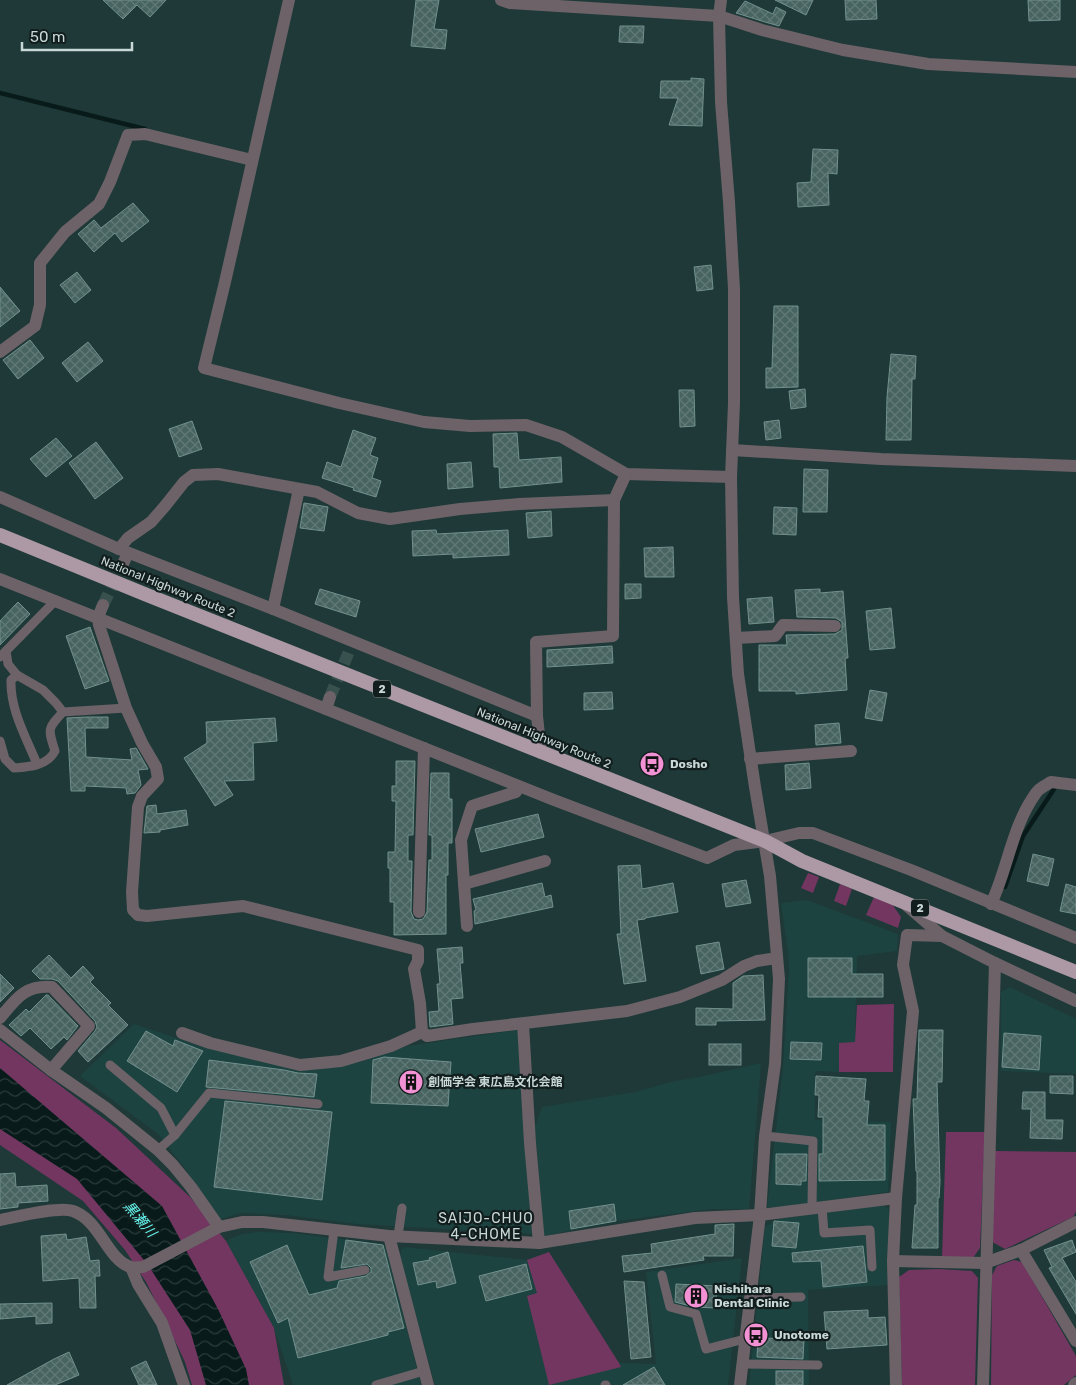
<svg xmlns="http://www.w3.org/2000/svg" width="1076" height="1385" font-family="Rubik,'Noto Sans JP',sans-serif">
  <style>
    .built { fill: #1d4341 }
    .green { fill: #723661 }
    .water { fill: url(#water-waves) }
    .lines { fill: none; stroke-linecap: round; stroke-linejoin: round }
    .stream { stroke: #081b1a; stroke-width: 4.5 }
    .building { fill: url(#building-cross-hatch); stroke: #72908d }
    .minor-tunnel { stroke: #38514f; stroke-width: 12; stroke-dasharray: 12 6; stroke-linecap: butt }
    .service { stroke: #6c6268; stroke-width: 9 }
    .minor { stroke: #6c6268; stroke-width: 12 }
    .tertiary { stroke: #6c6268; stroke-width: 12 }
    .trunk { stroke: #ad98a5; stroke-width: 14 }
    .labels { text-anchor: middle; stroke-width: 4.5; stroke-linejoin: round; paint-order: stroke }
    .shield { fill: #121e1d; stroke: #91a09e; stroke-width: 1 }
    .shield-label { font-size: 11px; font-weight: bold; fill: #c8d8d6 }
    .street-label { font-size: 12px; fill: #c8d8d6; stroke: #121e1d }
    .poi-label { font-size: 12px; font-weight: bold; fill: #c8d8d6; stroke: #121e1d; text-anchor: start }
    .neighbourhood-label { font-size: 14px; letter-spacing: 1px; fill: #c8d8d6; stroke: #121e1d }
    .water-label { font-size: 14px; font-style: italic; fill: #67fbf3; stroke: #121e1d }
  </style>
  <defs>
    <pattern id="water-waves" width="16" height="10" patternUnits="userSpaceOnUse" patternTransform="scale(1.25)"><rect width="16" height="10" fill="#081b1a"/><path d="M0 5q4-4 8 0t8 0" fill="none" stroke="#2a3b3b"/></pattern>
    <pattern id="building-cross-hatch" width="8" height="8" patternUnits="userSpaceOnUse" patternTransform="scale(1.25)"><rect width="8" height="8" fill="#476461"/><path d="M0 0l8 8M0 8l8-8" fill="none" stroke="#607977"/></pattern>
  </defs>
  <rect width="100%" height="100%" fill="#1e3937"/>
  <g class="built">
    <path d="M807 900 898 934 897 951 857 956 855 1043H839V1072L815 1071V1120L891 1122 888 1192 775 1208 767 1207 783 1068 789 969 788 952 781 903Z"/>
    <path d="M1010 987 1076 1019V1074L1001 1071V992Z"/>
    <path d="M134 1024 206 1048 253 1058 356 1063 407 1046 517 1030 534 1234 357 1224 286 1215 241 1213 218 1220 186 1170 158 1134 80 1076Z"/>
    <path d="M761 1063 749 1209H712L616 1221 544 1236 535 1127 542 1107 635 1092 670 1082 699 1077Z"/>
    <path d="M884 1205 889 1210 888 1285 808 1290 809 1385H749L765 1227 778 1219Z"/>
    <path d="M258 1232 291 1233 382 1244 386 1248 421 1385H293L274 1328 226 1241 241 1234Z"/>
    <path d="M404 1247 527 1260 549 1252 618 1363 656 1364 646 1272 742 1258 728 1385H435L400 1258 401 1250Z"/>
  </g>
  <g class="green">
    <path d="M808 873 819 877 813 893 801 888Z"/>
    <path d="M840 884 852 889 846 906 834 901Z"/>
    <path d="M874 897 892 904 901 917 898 928 866 915Z"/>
    <path d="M894 1004 893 1072H839V1043L855 1042 857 1005Z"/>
    <path d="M0 1040 116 1128 190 1197 226 1241 274 1328 284 1385H192L185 1362 165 1320 146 1282 125 1250 83 1201 0 1145Z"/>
    <path d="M946 1132H985L980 1248 973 1258 942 1257Z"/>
    <path d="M995 1151 1076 1152V1212L1073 1217 1005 1249 992 1242Z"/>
    <path d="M549 1252 619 1363 621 1367 549 1385 527 1296 537 1293 527 1260Z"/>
    <path d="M1014 1260 1022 1262 1076 1356V1375L1064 1385H991L992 1275 997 1266Z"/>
    <path d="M939 1269 972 1271 978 1278 975 1385H902L899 1277 909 1270Z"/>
  </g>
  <path class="water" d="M0 1068 162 1206 218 1309 246 1369 249 1385H206L190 1330 148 1265 77 1179 0 1129Z"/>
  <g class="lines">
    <g class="stream">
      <path d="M0 93 145 129"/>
      <path d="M1005 887 1023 836 1054 789"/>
    </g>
  </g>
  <g class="building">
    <path d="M103 0H166L150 17 137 5 123 19Z"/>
    <path d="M416 0H439L434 29 447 30 445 49 411 46Z"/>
    <path d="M775 0H813L806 15Z"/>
    <path d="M845 0H876L877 19 846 20Z"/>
    <path d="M1028 0H1060V20L1029 21Z"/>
    <path d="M745 1 773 14 776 7 786 12 779 26 765 22 736 13Z"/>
    <path d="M620 26H644L643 43 619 42Z"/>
    <path d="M691 78 704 79 702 126 669 125 678 98H660L661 81H691Z"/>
    <path d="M813 149 838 150 837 174 828 173 829 205 798 207 797 183 811 182Z"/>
    <path d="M133 203 149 221 122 242 115 233 94 252 78 234 94 220 101 228Z"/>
    <path d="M711 265 713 289 697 291 694 267Z"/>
    <path d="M77 272 91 290 75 303 60 285Z"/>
    <path d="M0 287 20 311 0 327Z"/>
    <path d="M774 306H798V387L766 388V368H772Z"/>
    <path d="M30 340 44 358 18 379 3 360Z"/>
    <path d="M88 342 103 361 77 382 62 363Z"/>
    <path d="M891 354 916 356 915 379H912L911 440H886L887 397Z"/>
    <path d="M805 389 806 407 791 409 789 391Z"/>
    <path d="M679 390H694L695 426 680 427Z"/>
    <path d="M779 420 781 438 766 440 764 422Z"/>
    <path d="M192 421 202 449 179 457 169 429Z"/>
    <path d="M353 430 376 438 370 455 378 458 372 478 381 481 376 497 353 490 354 488 322 478 327 462 341 467Z"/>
    <path d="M517 433 519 460 561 457 562 482 500 488 499 467H494L493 434Z"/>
    <path d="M56 438 72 456 46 477 30 459Z"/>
    <path d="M96 442 123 478 95 499 69 463Z"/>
    <path d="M471 462 473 487 448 489 447 464Z"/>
    <path d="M804 469 828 470 827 512H803Z"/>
    <path d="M304 503 328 507 324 531 300 528Z"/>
    <path d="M774 507 797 508 796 535 773 534Z"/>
    <path d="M551 511 552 536 528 538 526 513Z"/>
    <path d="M436 530 437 534 508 530 509 555 453 558V554L413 556 412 531Z"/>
    <path d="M673 547 674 577H645L644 548Z"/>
    <path d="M625 584H641V598L625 599Z"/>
    <path d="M320 589 360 601 356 617 315 604Z"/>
    <path d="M820 589V593L843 591 848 658H845L847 690 796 694V691H759V645H787L786 635 835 634 842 630V622L836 618 797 617 795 590Z"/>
    <path d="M772 597 774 622 749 624 747 599Z"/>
    <path d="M18 602 30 614 0 645V621Z"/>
    <path d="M891 608 895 648 870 650 866 611Z"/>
    <path d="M90 627 109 681 85 689 66 636Z"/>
    <path d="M612 646 613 663 547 667V650Z"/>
    <path d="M870 690 887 693 882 721 865 718Z"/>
    <path d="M612 692 613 709 584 710V693Z"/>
    <path d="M86 717H108V728H85L86 757 132 760 130 749 136 748 148 769 138 770 141 785 135 793 127 794 126 788 85 786V791H71L67 718Z"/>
    <path d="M275 718 277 741 253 743 254 780 224 781 233 795 215 806 184 758 207 743 206 722Z"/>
    <path d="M839 723 841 743 816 745 815 725Z"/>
    <path d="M396 761H415L413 835H408V861H412L411 912 414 919 418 920 423 919 427 912 429 860H432V835H429L431 773H449V799H452V843H448V875H446V934L394 935V902H390V868H388V852H395L396 801H392V786H396Z"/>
    <path d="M809 763 811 788 786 790 785 765Z"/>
    <path d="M156 805 157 814 186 810 188 825 160 830V832L144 833 147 806Z"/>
    <path d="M538 814 544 837 481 852 475 829Z"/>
    <path d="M1033 854 1054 859 1048 886 1027 881Z"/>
    <path d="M640 865 642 889 673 883 678 912 645 918V919L637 920 646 981 624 984 617 934H621L618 866Z"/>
    <path d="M746 880 751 903 726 907 722 884Z"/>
    <path d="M542 883 545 897 551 895 553 907 475 924 474 911 476 910 473 899Z"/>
    <path d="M1066 884 1076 887V914L1060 911Z"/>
    <path d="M719 942 724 969 701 974 696 946Z"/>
    <path d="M462 947 463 963H460L463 998 451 999 453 1024 430 1027 429 1012 439 1011 437 984H440L437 949Z"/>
    <path d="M49 955 71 978 83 966 94 978 90 982 111 1003 108 1005 128 1025 88 1062 78 1051 95 1031 97 1027 95 1021 58 981 52 979H40L32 971Z"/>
    <path d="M808 958H852V974H883V997H808Z"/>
    <path d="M0 974 14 988 0 1002Z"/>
    <path d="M763 975 765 1020 716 1021V1025H696V1008L733 1009V983L743 976Z"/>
    <path d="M46 995H48L78 1026 67 1040 64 1037 51 1049 30 1028 21 1036 9 1025 26 1009 29 1012Z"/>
    <path d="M919 1030H943L942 1082H937L940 1182 939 1198H938V1248H912L915 1205H917V1171H916L913 1099H917Z"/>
    <path d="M146 1031 173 1046 175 1040 203 1051 177 1092 127 1061Z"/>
    <path d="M1004 1033 1041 1036 1039 1070 1002 1067Z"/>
    <path d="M791 1042 822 1043 821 1060 790 1059Z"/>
    <rect x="709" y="1044" width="32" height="21"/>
    <path d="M384 1057 451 1062 448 1106 371 1103 373 1060Z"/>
    <path d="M209 1060 284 1070 298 1073 317 1074 314 1097 206 1087Z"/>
    <path d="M816 1076 866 1079 864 1101H869L867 1125H885V1180L819 1181V1154H823V1117H818L819 1095H815Z"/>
    <path d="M1050 1076H1073V1094L1050 1093Z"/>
    <path d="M1023 1092H1045V1120H1063L1062 1139 1030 1138 1031 1109H1022Z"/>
    <path d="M225 1101 332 1112 322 1200 214 1187Z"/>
    <path d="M776 1154H807L806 1181H801V1185L776 1184Z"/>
    <path d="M15 1173 16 1187 47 1185 48 1201 18 1203V1207L0 1209V1174Z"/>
    <path d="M614 1204 616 1221 571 1229 569 1211Z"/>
    <path d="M774 1221 799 1223 796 1248 772 1246Z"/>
    <path d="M734 1224 733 1256H703L704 1260 624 1272 622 1256 652 1253 651 1244 715 1234V1225Z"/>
    <path d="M66 1234 67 1240 86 1237 90 1261 99 1260 100 1276H95L96 1308H80L79 1278 43 1281 41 1236Z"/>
    <path d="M346 1240 383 1245 404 1328 388 1332V1335L298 1358 288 1318 278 1323 250 1262 287 1245 309 1295 337 1288 339 1281 366 1276 371 1272V1268L367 1264 341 1268Z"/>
    <path d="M1072 1240 1076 1252 1062 1258 1076 1282V1314L1049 1268 1052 1267 1044 1250Z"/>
    <path d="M863 1246 867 1282 823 1287 821 1261 793 1262 792 1253Z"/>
    <path d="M448 1252 456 1283 437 1288 436 1281 418 1285 413 1263 430 1260 429 1258Z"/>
    <path d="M526 1264 532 1289 486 1301 479 1276Z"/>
    <path d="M624 1281 644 1282 651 1357 631 1359Z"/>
    <path d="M676 1284 717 1286 716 1308 694 1307 675 1302Z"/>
    <path d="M52 1303V1323L36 1324V1316L0 1319V1304Z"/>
    <path d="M868 1310V1318L885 1317 887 1345 827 1349 824 1312Z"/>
    <path d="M758 1338 804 1339 803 1359 757 1357Z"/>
    <path d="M69 1352 79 1375 55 1385H7L54 1359Z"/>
    <path d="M146 1361 157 1385H139L131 1368Z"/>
    <path d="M654 1367 665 1385H623Z"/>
    <rect x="776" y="1371" width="27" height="14"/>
  </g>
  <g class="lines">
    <g class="minor-tunnel">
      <path d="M103 605 122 566"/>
      <path d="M330 697 350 649"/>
    </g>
    <g class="service">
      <path d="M6 651 8 664 17 675 43 690 56 703 63 712"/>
      <path d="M0 657 56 600"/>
      <path d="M17 675 11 680C10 710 26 737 37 764"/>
      <path d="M0 741 5 759 14 768C29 767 47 766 55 751 48 729 47 729 63 712L126 708"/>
      <path d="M110 1065 161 1108 175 1135"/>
      <path d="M765 1136 813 1141 812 1208"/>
      <path d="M158 1150 175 1135 209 1093 318 1104"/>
      <path d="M822 1207 824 1233 870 1230 872 1267"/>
      <path d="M334 1230 328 1277 365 1270"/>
      <path d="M398 1236 402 1208"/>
      <path d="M662 1275 670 1307 696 1314 706 1349 745 1339"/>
      <path d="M750 1298 801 1297"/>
      <path d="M742 1364 818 1365"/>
      <path d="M376 1385 424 1371"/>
      <path d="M605 1385H606"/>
    </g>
    <g class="minor">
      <path d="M289 0 225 282 204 368 339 403 424 422 470 426 526 425 562 437 626 474 731 477"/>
      <path d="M501 0 510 3 719 16 762 30 843 50 928 64 1076 72"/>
      <path d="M0 352 35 326 40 305V263L65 232 99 204 110 182 128 135 145 134 252 160"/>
      <path d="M732 450 881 459 1076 466"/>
      <path d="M119 549 128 538 151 522 165 506 184 482 193 475 218 474 317 492 358 513 390 519 460 509 519 504 614 500 626 474"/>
      <path d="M122 566 128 553"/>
      <path d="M103 605 98 617 99 625 126 708 142 743 156 767 158 779 142 796 138 807 132 892 133 910 138 915 147 916 243 906 418 950V961L414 969 420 1003 422 1032 427 1036 473 1029 627 1011 680 997 722 980 744 966 757 961 777 958"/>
      <path d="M273 609 299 489"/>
      <path d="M736 638 775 636 783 625 835 626"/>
      <path d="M326 709 330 697"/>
      <path d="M537 716 536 642 613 636 614 500"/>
      <path d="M750 759 851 751"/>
      <path d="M765 841 799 833H813L911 870 1076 938"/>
      <path d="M464 884 545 861"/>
      <path d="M905 904 942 936 995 963 1076 1001"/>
      <path d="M991 904C1008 868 1012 826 1036 793 1039 788 1046 785 1051 782L1076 785"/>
      <path d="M419 912 424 748"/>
      <path d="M467 926 461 840 472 806 516 792"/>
      <path d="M0 1018C16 999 24 985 52 987L89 1026 51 1070"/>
      <path d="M523 1024 530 1143 539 1243"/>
      <path d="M182 1033 210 1043 300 1065 341 1061 391 1046 422 1032"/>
      <path d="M1021 1250 1076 1341"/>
      <path d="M893 1261 985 1263 1021 1250 1076 1222"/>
      <path d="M131 1267 138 1284 162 1323 184 1385"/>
      <path d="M896 1385 893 1261 896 1198 913 1011 903 965 907 935 942 936"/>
      <path d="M983 1385 995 963"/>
      <path d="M1074 1385 1076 1383"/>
    </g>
    <g class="tertiary">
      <path d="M721 0 719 16 721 102 729 202 734 289V403L731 477 733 597 738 674 755 787 770 876 779 979 775 1064 765 1136 760 1215 740 1385"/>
      <path d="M0 497 119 549 273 609 537 716 541 753"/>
      <path d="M0 579 554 800 707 858 734 845 765 841"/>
      <path d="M0 1030 51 1070 106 1108 158 1150 173 1165 191 1187 219 1227"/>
      <path d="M0 1220C16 1217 59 1206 73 1211 100 1220 108 1261 131 1267 134 1268 139 1267 143 1267L219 1227 242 1222H263L389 1236 539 1243 695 1218 760 1215 896 1198"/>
      <path d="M389 1236 428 1385"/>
    </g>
    <path class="trunk" d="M0 535 147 595 765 841 802 861 1076 972"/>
  </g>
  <defs>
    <symbol id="bus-disc" viewBox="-11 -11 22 22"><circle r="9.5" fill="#f391d5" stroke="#121e1d"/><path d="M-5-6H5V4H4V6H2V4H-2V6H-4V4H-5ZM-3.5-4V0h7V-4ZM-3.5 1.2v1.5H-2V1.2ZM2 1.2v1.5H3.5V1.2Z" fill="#111"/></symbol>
    <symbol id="building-disc" viewBox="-11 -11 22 22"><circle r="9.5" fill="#f391d5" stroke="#121e1d"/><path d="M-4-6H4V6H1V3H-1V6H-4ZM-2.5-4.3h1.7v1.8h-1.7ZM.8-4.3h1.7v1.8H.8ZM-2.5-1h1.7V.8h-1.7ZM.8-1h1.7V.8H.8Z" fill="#111"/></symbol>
  </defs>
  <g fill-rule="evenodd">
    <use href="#bus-disc" x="638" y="750" width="28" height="28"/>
    <use href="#building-disc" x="397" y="1068" width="28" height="28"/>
    <use href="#building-disc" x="682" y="1282" width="28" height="28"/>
    <use href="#bus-disc" x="742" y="1321" width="28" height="28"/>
  </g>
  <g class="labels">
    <g class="shield">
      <rect x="373" y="680.5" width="18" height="17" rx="4"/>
      <rect x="911" y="899.5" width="18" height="17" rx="4"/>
    </g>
    <g class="shield-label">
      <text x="382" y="693">2</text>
      <text x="920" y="912">2</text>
    </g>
    <g class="street-label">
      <text transform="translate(168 587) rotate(22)" y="4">National Highway Route 2</text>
      <text transform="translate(544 738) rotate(22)" y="4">National Highway Route 2</text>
    </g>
    <g class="poi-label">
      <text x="670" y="768">Dosho</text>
      <text x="428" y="1086">創価学会 東広島文化会館</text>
      <text x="714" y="1293">Nishihara<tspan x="714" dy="14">Dental Clinic</tspan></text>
      <text x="774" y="1339">Unotome</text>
    </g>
    <g class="neighbourhood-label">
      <text x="486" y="1223">SAIJO-CHUO<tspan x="486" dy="16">4-CHOME</tspan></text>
    </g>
    <g class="water-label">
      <text transform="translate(140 1219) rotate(50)" y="5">黒瀬川</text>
    </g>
  </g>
  <path d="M22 42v8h110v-8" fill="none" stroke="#c8d8d6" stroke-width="2.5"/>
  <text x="30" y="42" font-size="15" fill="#c8d8d6" stroke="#121e1d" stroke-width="4" paint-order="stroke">50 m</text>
</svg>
